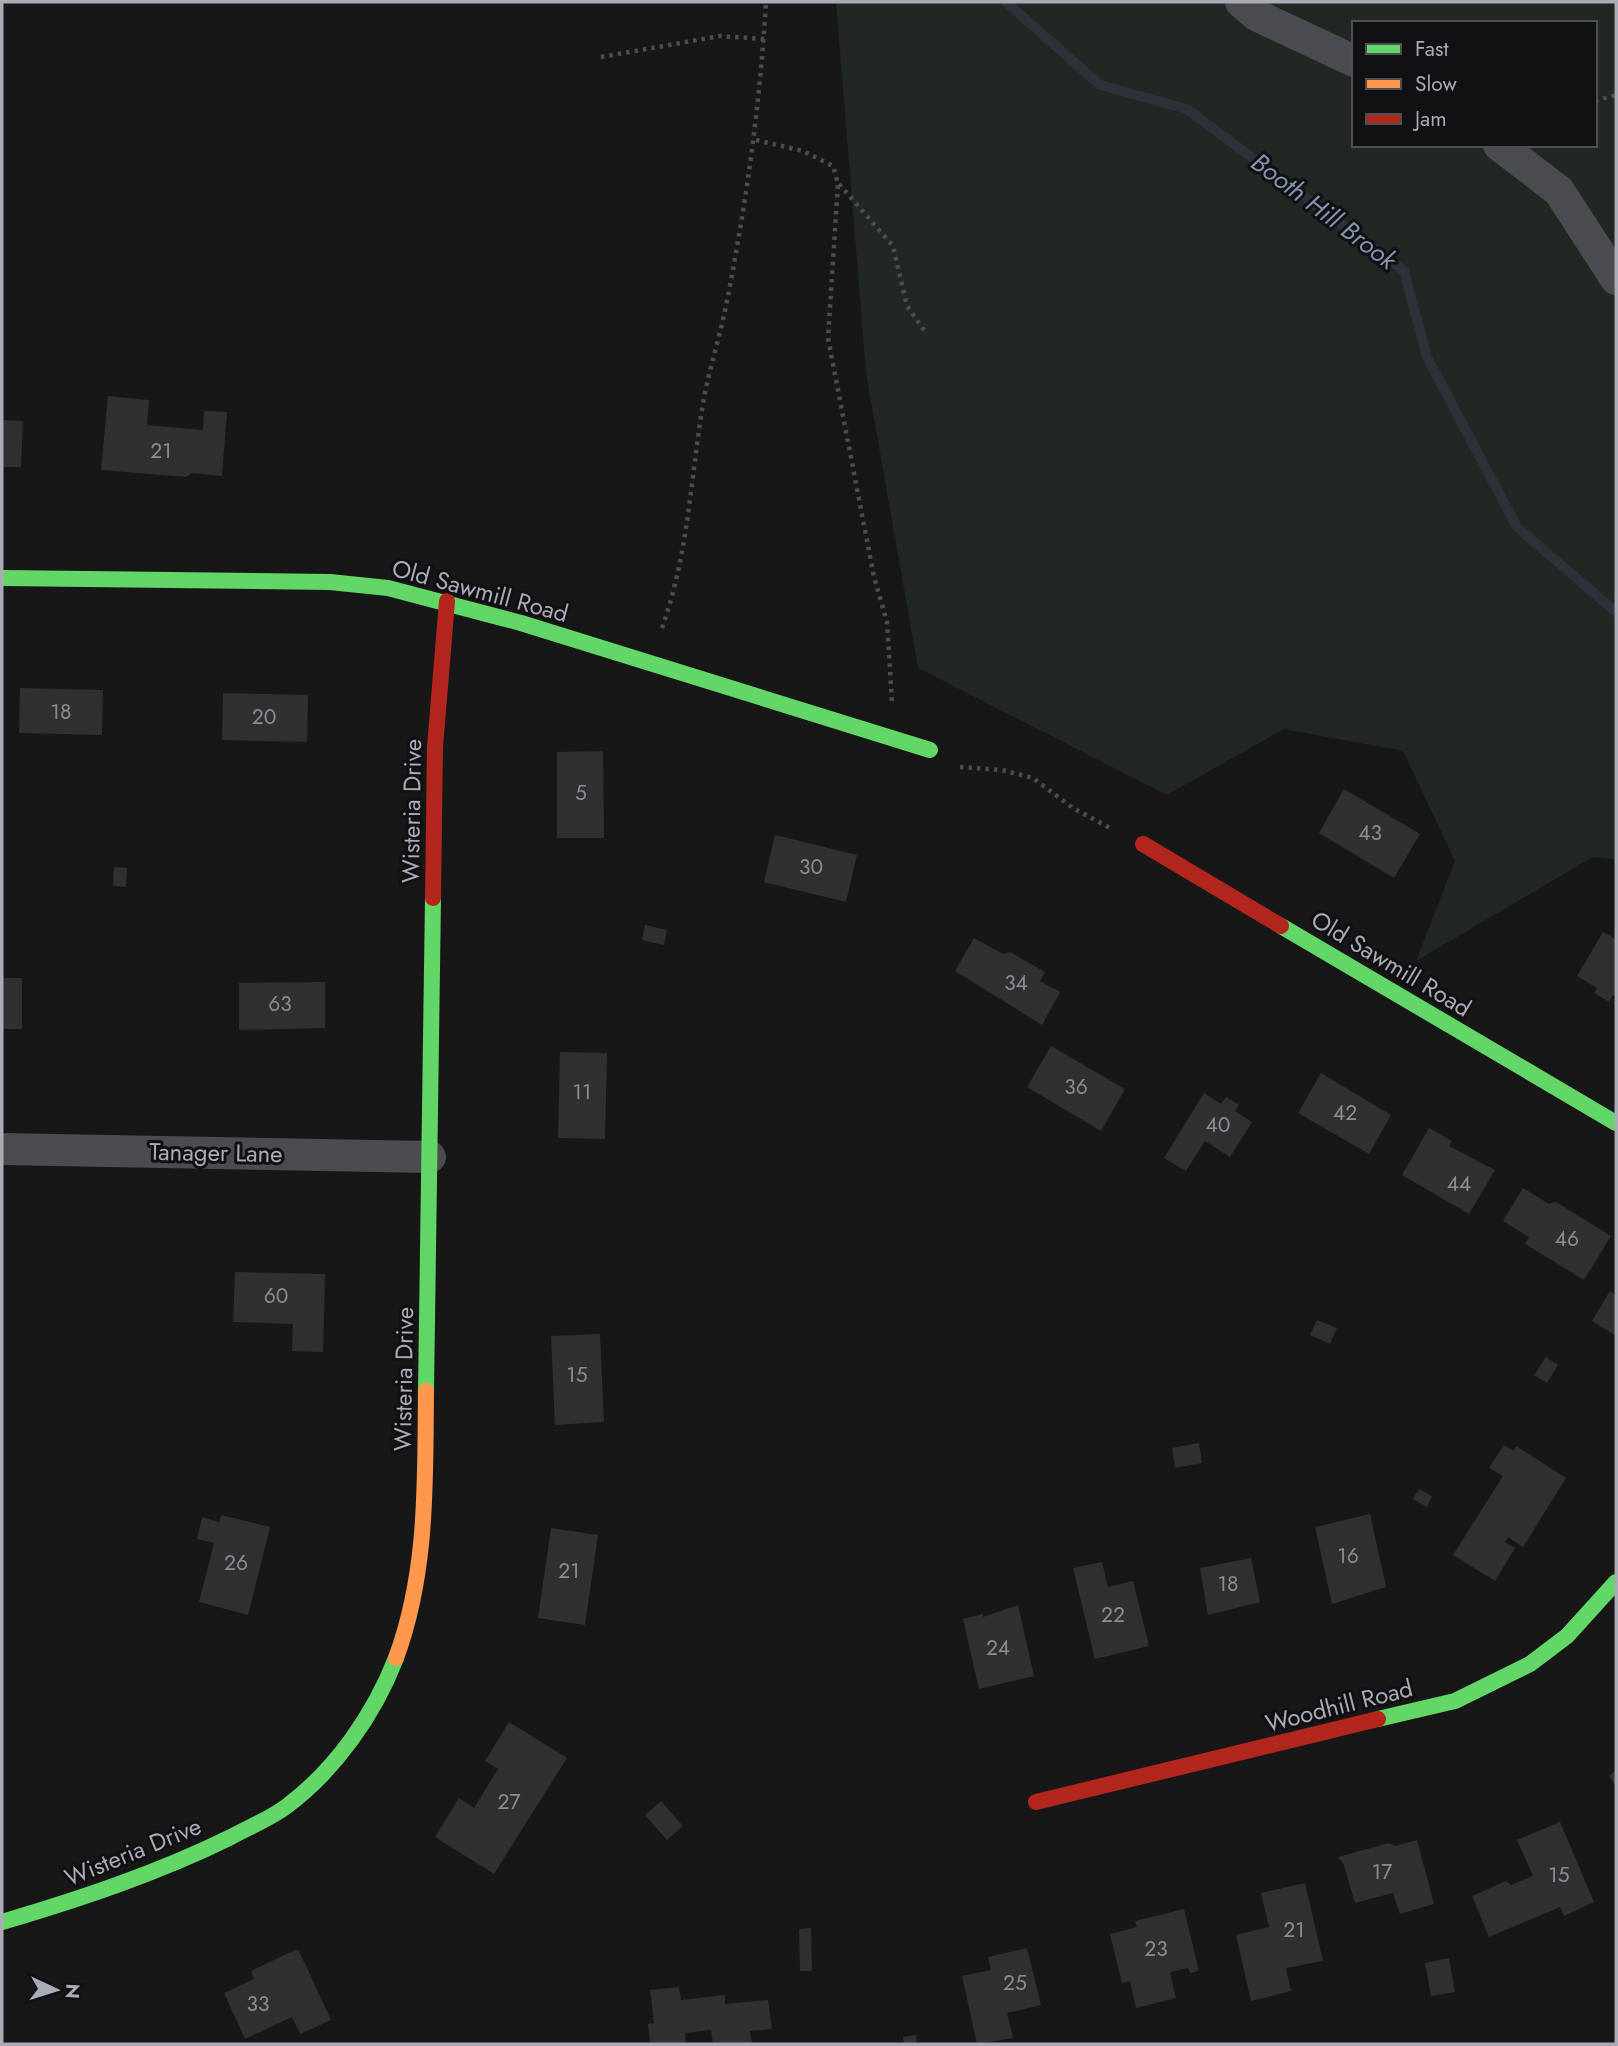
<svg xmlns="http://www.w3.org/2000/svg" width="1618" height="2046" font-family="Jost,sans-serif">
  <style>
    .green { fill: #212723; fill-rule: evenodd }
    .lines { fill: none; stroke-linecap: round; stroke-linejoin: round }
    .stream { stroke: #2d313a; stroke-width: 10 }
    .building { fill: #303031 }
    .path { stroke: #4d4d51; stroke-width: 4.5; stroke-dasharray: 3.5 5; stroke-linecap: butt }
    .street { stroke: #4b4c50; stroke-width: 32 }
    .fast { stroke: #63d668; stroke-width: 16 }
    .slow { stroke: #ff974d; stroke-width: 16 }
    .jam { stroke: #b3261e; stroke-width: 16 }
    .labels { text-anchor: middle; stroke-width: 6; stroke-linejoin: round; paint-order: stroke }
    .number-label { font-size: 21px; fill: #8b8c96 }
    .street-label { font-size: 24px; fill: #a9abb7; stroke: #111113 }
    .water-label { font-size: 26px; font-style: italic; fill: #8392af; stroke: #111113 }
  </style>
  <rect width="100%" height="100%" fill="#171717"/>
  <path class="green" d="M836 2H1616V859L1593 857 1416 961 1455 861 1403 751 1284 729 1167 795 918 668 866 373ZM1354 23H1595V145H1354Z"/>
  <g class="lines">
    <path class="stream" d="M1006 2 1100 85 1187 109 1404 271 1427 357 1517 527 1616 612"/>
  </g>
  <g class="building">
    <path d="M108 396 149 400 147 425 203 430 204 411 227 412 222 476 192 473 186 477 101 470Z"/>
    <path d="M2 420 23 421 21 467H2Z"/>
    <path d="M20 688 103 690 102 735 19 733Z"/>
    <path d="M223 693 308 695 307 742 222 740Z"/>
    <path d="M603 751 604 838H557V752Z"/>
    <path d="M1344 789 1420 834 1394 878 1319 833Z"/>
    <path d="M775 835 857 855 846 902 764 882Z"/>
    <path d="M114 867 127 868 126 887 113 886Z"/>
    <path d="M645 925 667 930 664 945 642 940Z"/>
    <path d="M1603 932 1616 939V997L1613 995 1609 1002 1594 993 1597 988 1577 976Z"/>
    <path d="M974 938 1003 954 1010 952 1045 972 1040 981 1060 992 1042 1025 955 971Z"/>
    <rect x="2" y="978" width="20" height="51"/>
    <path d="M325 982V1028L239 1030V983Z"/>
    <path d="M1051 1046 1125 1089 1101 1131 1027 1087Z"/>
    <path d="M560 1052 607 1053 605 1139 558 1138Z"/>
    <path d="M1321 1073 1391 1115 1369 1154 1298 1113Z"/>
    <path d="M1204 1093 1221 1104 1226 1097 1239 1105 1235 1111 1252 1122 1230 1157 1205 1141 1186 1171 1164 1158Z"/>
    <path d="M1429 1128 1452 1141 1449 1146 1495 1170 1469 1214 1402 1175Z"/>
    <path d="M1523 1188 1549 1204 1556 1202 1611 1236 1584 1280 1525 1244 1529 1237 1503 1221Z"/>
    <path d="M235 1272 325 1274 323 1352 292 1351 293 1324 233 1322Z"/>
    <path d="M1610 1291 1616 1295V1336L1592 1321Z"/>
    <path d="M1317 1320 1337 1328 1330 1344 1310 1335Z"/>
    <path d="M600 1334 604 1422 555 1425 551 1336Z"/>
    <path d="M1546 1357 1558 1365 1547 1383 1534 1375Z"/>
    <path d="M1199 1443 1202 1463 1175 1468 1172 1448Z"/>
    <path d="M1504 1445 1514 1451 1516 1446 1566 1478 1523 1547 1508 1537 1505 1542 1515 1548 1495 1581 1453 1555 1503 1476 1489 1468Z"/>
    <path d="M1419 1489 1432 1496 1427 1507 1413 1499Z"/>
    <path d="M1370 1514 1386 1587 1332 1604 1315 1527Z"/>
    <path d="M221 1515 270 1527 248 1615 199 1602 214 1543 197 1539 202 1517 219 1522Z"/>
    <path d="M551 1528 598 1535 585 1625 538 1618Z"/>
    <path d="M1251 1558 1260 1602 1208 1615 1200 1568Z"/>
    <path d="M1102 1562 1108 1587 1133 1581 1149 1646 1095 1659 1073 1568Z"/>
    <path d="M1018 1605 1034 1676 979 1689 963 1619 983 1614V1617Z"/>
    <path d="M509 1722 567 1758 494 1874 435 1837 459 1798 474 1808 498 1769 485 1761Z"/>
    <path d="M1616 1770V1786L1609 1776Z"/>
    <path d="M661 1801 683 1826 667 1840 645 1815Z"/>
    <path d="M1560 1822 1594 1902 1564 1916 1560 1907 1489 1937 1472 1896 1506 1881 1511 1885 1533 1876 1517 1840Z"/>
    <path d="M1417 1840 1434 1904 1400 1914 1393 1893 1355 1903 1344 1865 1338 1857 1389 1843 1395 1846Z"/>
    <path d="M1305 1883 1323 1961 1286 1968 1291 1991 1251 2001 1236 1935 1269 1927 1261 1893Z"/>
    <path d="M1184 1909 1199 1971 1190 1973 1188 1968 1170 1972 1176 1998 1136 2008 1130 1981 1122 1983 1110 1934 1137 1927 1135 1921Z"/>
    <path d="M811 1928 812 1971H800L799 1929Z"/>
    <path d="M1027 1948 1041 2005 1007 2013 1013 2038 977 2044 962 1976 991 1970 988 1957Z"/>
    <path d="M295 1950 299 1951 331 2020 300 2034 292 2017 245 2039 224 1993 254 1979 251 1971Z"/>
    <path d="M1449 1958 1455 1992 1431 1996 1425 1963Z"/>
    <path d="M679 1987 681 2000 725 1995V2004L768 2000 772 2029 750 2031 752 2044 713 2043 711 2030 685 2033 686 2044H650L648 2024 654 2023 650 1990Z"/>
    <path d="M916 2035 917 2044H904L903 2037Z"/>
  </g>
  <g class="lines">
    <g class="path">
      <path d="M601 57 720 36 764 39"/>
      <path d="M1595 101 1616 95"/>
      <path d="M756 140 803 151 833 166 838 184 828 338 874 577 887 622 892 702"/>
      <path d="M839 184 893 246 907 306 926 333"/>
      <path d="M662 628C688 554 690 486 702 410 707 375 719 341 726 306 746 205 760 105 766 2"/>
      <path d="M960 767 1002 770 1033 778 1073 808 1110 828"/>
    </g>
    <g class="street">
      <path d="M1241 2 1256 15 1354 61"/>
      <path d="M1499 145 1559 191 1616 279"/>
      <path d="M2 1149 430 1157"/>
    </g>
    <g class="fast">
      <path d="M2 578 330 582 388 588 521 623 930 750"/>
      <path d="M1281 926 1616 1123"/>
      <path d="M426 1391 433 898"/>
      <path d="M1378 1719 1455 1701 1530 1664 1567 1636 1616 1582"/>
      <path d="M2 1922C80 1899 158 1873 231 1837 249 1827 270 1819 287 1806 335 1770 374 1715 396 1658"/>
    </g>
    <path class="slow" d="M396 1658C428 1571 425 1482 426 1391"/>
    <g class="jam">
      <path d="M1143 844 1281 926"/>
      <path d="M433 898 435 747 447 601"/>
      <path d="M1036 1802 1378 1719"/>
    </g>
  </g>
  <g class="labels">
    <g class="number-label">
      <text x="161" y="458">21</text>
      <text x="61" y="719">18</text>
      <text x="264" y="724">20</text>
      <text x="581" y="800">5</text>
      <text x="1370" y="840">43</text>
      <text x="811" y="874">30</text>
      <text x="1016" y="990">34</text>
      <text x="280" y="1011">63</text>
      <text x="1076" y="1094">36</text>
      <text x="582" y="1099">11</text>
      <text x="1345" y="1120">42</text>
      <text x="1218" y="1132">40</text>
      <text x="1459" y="1191">44</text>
      <text x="1567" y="1246">46</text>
      <text x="276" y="1303">60</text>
      <text x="577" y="1382">15</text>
      <text x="1348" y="1563">16</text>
      <text x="236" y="1570">26</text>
      <text x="569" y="1578">21</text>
      <text x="1228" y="1591">18</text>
      <text x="1113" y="1622">22</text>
      <text x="998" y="1655">24</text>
      <text x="509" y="1809">27</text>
      <text x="1382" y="1879">17</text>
      <text x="1559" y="1882">15</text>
      <text x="1294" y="1937">21</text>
      <text x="1156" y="1956">23</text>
      <text x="1015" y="1990">25</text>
      <text x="258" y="2011">33</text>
    </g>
    <g class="street-label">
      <text transform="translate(480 591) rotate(15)" y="8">Old Sawmill Road</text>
      <text transform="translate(412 811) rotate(-89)" y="8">Wisteria Drive</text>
      <text transform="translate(1391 964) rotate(31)" y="8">Old Sawmill Road</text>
      <text transform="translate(216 1153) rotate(1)" y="8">Tanager Lane</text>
      <text transform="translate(404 1379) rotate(-89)" y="8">Wisteria Drive</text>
      <text transform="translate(1339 1706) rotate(-14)" y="8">Woodhill Road</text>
      <text transform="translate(133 1852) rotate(-22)" y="8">Wisteria Drive</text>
    </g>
    <g class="water-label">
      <text transform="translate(1324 211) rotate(37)" y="9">Booth Hill Brook</text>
    </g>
  </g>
  <rect width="1618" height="2046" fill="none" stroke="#a9abb7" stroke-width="7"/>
  <rect x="1352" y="21" width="245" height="126" fill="#111113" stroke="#4e4f55" stroke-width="2"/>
  <rect x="1366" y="44" width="35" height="10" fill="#63d668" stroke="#4e4f55" stroke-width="2"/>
  <text x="1415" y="56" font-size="21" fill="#a9abb7">Fast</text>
  <rect x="1366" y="79" width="35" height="10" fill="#ff974d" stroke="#4e4f55" stroke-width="2"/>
  <text x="1415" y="91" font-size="21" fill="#a9abb7">Slow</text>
  <rect x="1366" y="114" width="35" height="10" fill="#b3261e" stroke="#4e4f55" stroke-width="2"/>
  <text x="1415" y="126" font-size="21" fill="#a9abb7">Jam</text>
  <g transform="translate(56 1990) rotate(94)" stroke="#111113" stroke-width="5" paint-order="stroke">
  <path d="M0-5L12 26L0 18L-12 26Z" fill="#a9abb7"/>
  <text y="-10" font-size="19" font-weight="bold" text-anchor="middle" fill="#a9abb7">N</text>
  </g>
</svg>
